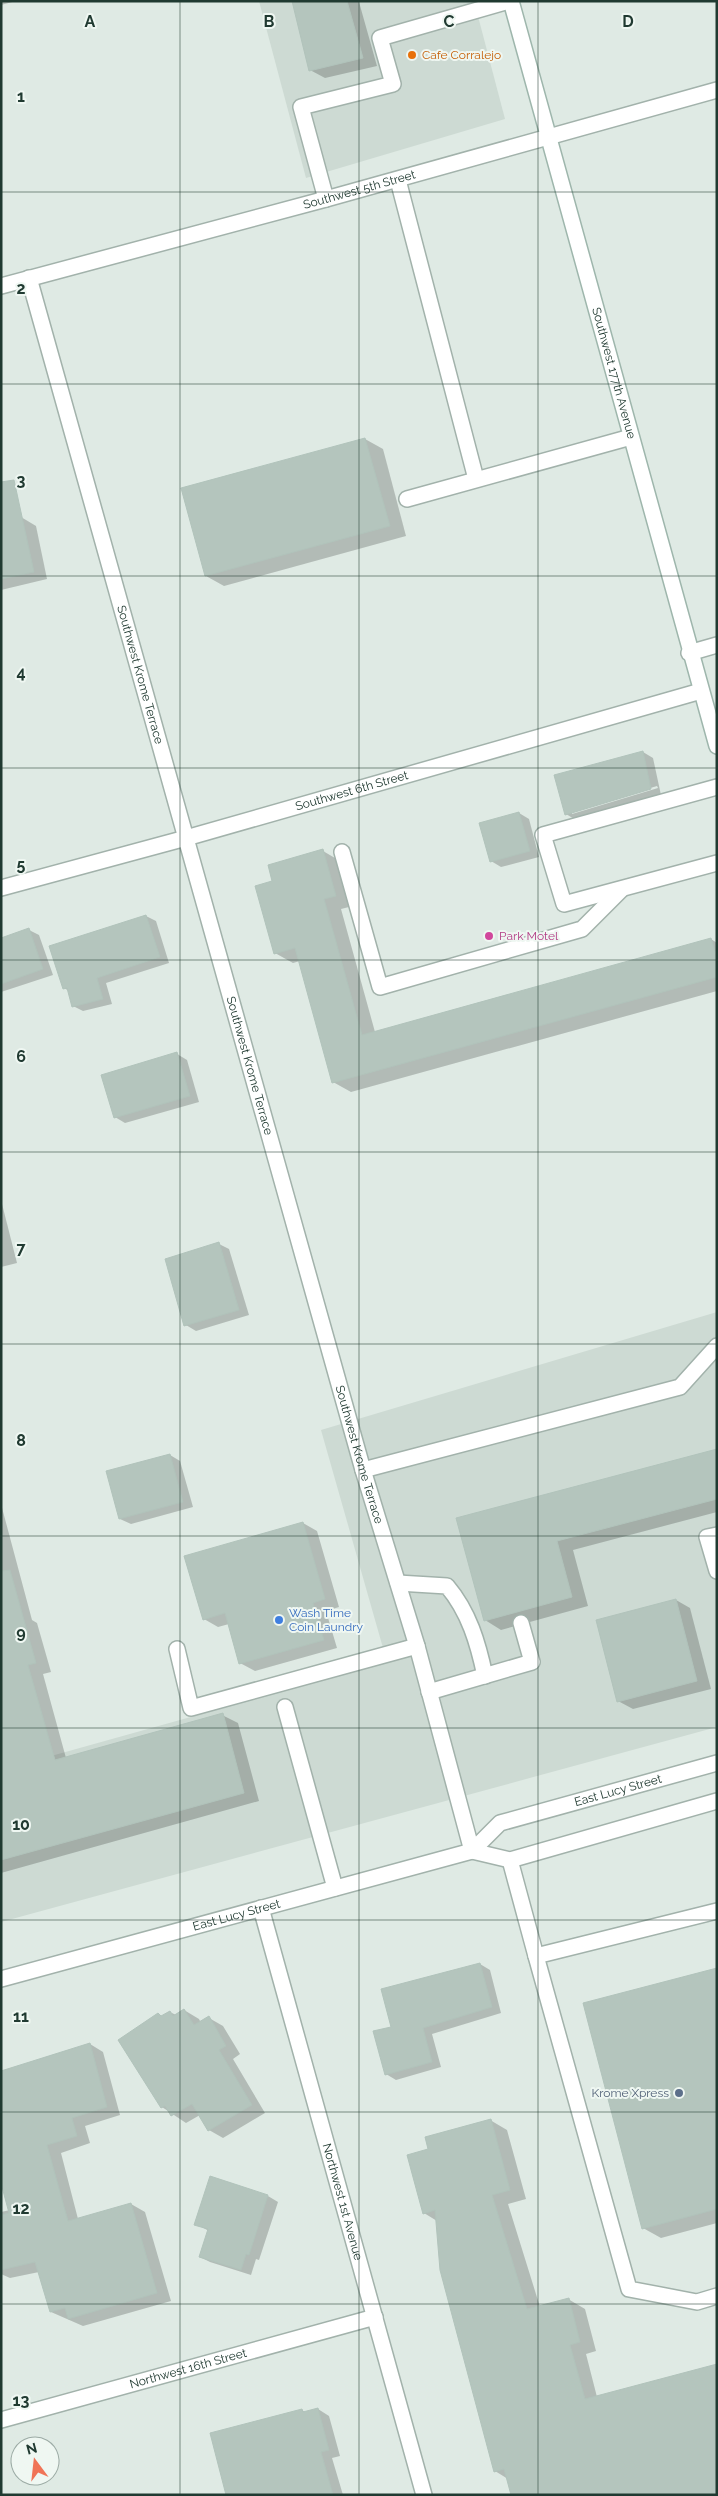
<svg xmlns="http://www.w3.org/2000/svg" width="718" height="2496" font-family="Raleway,sans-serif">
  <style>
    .built { fill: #cddad3 }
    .shadow { fill: #0003; fill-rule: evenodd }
    .building { fill: #b4c5bd; stroke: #b1c3bb }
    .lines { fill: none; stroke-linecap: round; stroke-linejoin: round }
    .service-casing { stroke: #a2b2ab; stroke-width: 18 }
    .minor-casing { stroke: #a2b2ab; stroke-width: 18 }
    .tertiary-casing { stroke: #a2b2ab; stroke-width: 18 }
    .secondary-casing { stroke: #9eb6ac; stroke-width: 18 }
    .service { stroke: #fff; stroke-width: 15 }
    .minor { stroke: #fff; stroke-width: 15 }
    .tertiary { stroke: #fff; stroke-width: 15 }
    .secondary { stroke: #fff; stroke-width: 15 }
    .grid { fill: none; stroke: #203a31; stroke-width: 1; stroke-opacity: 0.55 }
    .food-dot { fill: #e8710a; stroke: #eff7f2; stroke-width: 2 }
    .hotel-dot { fill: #d1479c; stroke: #eff7f2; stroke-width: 2 }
    .shop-dot { fill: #3f7fe0; stroke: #eff7f2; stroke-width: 2 }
    .service-dot { fill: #5c6f8a; stroke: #eff7f2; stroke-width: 2 }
    .labels { text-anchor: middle; stroke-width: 4; stroke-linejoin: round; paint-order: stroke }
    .food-label { font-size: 12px; fill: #c56008; stroke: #eff7f2; text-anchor: start }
    .street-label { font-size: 12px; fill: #203a31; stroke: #eff7f2 }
    .hotel-label { font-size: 12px; fill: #b23c85; stroke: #eff7f2; text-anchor: start }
    .shop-label { font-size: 12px; fill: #366cbe; stroke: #eff7f2; text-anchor: start }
    .service-label { font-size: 12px; fill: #4e5e75; stroke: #eff7f2; text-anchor: end }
    .grid-label { font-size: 16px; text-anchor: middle; font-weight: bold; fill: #203a31; stroke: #eff7f2; stroke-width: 4; stroke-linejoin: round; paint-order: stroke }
  </style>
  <rect width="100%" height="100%" fill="#dfeae4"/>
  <g class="built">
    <path d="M259 1H474L505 119 306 178Z"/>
    <path d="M717 1312V1727L1 1922V1770L387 1662 321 1430Z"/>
  </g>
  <g class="shadow">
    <path d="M1 1H16L1 5Z"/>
    <path d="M293 1H362L359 2 377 66 325 78 310 70Z"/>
    <path d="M365 439 383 449 406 536 224 586 206 576 183 489Z"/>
    <path d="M21 517 36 526 47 579 1 590V522Z"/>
    <path d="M643 752 653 758 661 795 576 820 566 814ZM657 786 658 788 572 814V812Z"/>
    <path d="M519 813 529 819 539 857 501 867 491 861Z"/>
    <path d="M323 851 340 861 353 906 341 909 375 1032 711 939 717 943V953L714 951 717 962V991L351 1092 333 1082 300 961 293 963 275 953 274 882Z"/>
    <path d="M146 916 156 921 169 963 106 983 112 1004 83 1011 73 1006 69 991 64 988Z"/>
    <path d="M29 930 39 935 53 975 1 992V939Z"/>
    <path d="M177 1054 187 1060 199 1102 125 1123 115 1117Z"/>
    <path d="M1 1200 17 1263 1 1267Z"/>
    <path d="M219 1244 229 1249 249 1315 196 1331 186 1325Z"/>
    <path d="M717 1451V1512L573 1550 588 1606 501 1630 485 1620 458 1519Z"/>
    <path d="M170 1455 180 1461 193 1507 131 1524 120 1519Z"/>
    <path d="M1 1504 32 1620 37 1623 51 1672 43 1674 66 1758 222 1715 238 1723 259 1801 1 1873Z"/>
    <path d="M303 1523 317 1531 339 1607 326 1611 337 1648 255 1671 240 1663 229 1624 218 1627 204 1619Z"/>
    <path d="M676 1600 690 1608 711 1689 633 1709 618 1701Z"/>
    <path d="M480 1964 490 1970 501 2013 432 2034 441 2067 396 2080 386 2074 392 2027Z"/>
    <path d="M717 1969V2223L661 2238 643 2228Z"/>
    <path d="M184 2010 199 2019 201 2023 209 2018 223 2026 240 2054 233 2059 265 2113 223 2138 209 2130 200 2115 186 2123 162 2107 159 2014 163 2017 170 2012 176 2015Z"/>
    <path d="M90 2044 103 2052 120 2115 85 2126 90 2143 61 2153 78 2219 131 2204 145 2212 171 2301 83 2326 51 2312 39 2272 10 2278 1 2274V2212L10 2210 40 2059Z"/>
    <path d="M490 2120 507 2130 526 2199 508 2204 540 2307 568 2299 585 2309 596 2351 586 2354 597 2397 508 2479 495 2471 437 2221 424 2213 429 2150Z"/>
    <path d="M268 2196 278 2202 259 2260 256 2259 251 2275 210 2262 200 2257 209 2231 196 2224Z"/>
    <path d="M318 2409 329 2416 340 2456 332 2458 343 2495H287L302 2410 306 2413Z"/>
  </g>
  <g class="building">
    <path d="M292 1H347L363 58 309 71Z"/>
    <path d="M365 438 390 526 205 576 181 488Z"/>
    <path d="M14 480 34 572 1 579V482Z"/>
    <path d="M643 751 651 789 565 815 554 775Z"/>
    <path d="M519 812 530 851 490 862 479 823Z"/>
    <path d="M323 849 336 896 324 899 362 1035 711 938 717 958V977L332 1083 295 948 274 954 255 886 272 881 268 865Z"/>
    <path d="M146 915 160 957 97 978 103 999 72 1007 67 988 63 989 49 946Z"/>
    <path d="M29 928 43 969 1 984V938Z"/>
    <path d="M177 1052 190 1096 114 1118 101 1075Z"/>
    <path d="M219 1242 239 1310 184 1326 165 1259Z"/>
    <path d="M717 1449V1499L557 1541 572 1597 484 1621 456 1518Z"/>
    <path d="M170 1454 183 1502 119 1519 106 1471Z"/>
    <path d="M303 1522 325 1599 313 1603 324 1640 239 1664 225 1613 203 1620 184 1556Z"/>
    <path d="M10 1570 36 1663 28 1665 55 1760 223 1713 244 1793 1 1860V1571Z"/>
    <path d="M676 1599 697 1681 617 1702 596 1620Z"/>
    <path d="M480 1963 492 2007 423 2028 432 2062 385 2075 373 2031 391 2027 381 1989Z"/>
    <path d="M717 1968V2209L642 2229 583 2003Z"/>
    <path d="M184 2009 194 2025 209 2016 226 2046 219 2050 252 2105 208 2131 192 2104 171 2116 165 2106 161 2108 118 2040 158 2013 161 2016 170 2011 173 2016Z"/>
    <path d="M90 2043 107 2107 72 2118 77 2136 47 2145 68 2221 131 2203 157 2293 68 2319 65 2308 50 2312 35 2262 1 2270V2215L9 2213 1 2183V2071Z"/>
    <path d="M491 2119 510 2190 492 2195 527 2309 569 2298 580 2342 570 2345 585 2399 717 2364V2495H511L504 2469 494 2472 440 2270 435 2210 423 2214 407 2155 428 2149 425 2137Z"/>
    <path d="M210 2176 268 2195 249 2255 246 2254 241 2270 199 2257 208 2229 194 2225Z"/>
    <path d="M318 2408 329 2450 321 2452 333 2495H226L210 2433 302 2409 303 2412Z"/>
  </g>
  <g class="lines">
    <defs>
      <g id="service">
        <path d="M398 180 476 479"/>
        <path d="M326 199 301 107 393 84 380 38 509 1"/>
        <path d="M407 499 631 437"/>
        <path d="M717 787 543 835 564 904 717 863"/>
        <path d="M342 852 380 987 582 929 621 890"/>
        <path d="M363 1470 680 1387 717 1346"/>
        <path d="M717 1535 707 1537 717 1571"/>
        <path d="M398 1583 447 1586C469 1612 478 1643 485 1676"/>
        <path d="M177 1649 191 1708 417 1646"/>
        <path d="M429 1692 532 1662 521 1623"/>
        <path d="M285 1707 335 1888"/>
        <path d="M510 1860 536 1956"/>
        <path d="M717 1911 536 1956 629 2289 697 2302 717 2296"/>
      </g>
      <g id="minor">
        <path id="s1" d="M29 278 363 1470 417 1646 472 1851"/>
        <path id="s2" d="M1 286 326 199 717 90"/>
        <path d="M689 653 717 645"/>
        <path id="s3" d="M1 888 186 838 701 691"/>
        <path id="s4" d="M261 1908 424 2495"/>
        <path id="s5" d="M1 2420 375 2317"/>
      </g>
      <g id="tertiary">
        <path id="s6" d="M472 1851 500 1823 717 1763"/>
        <path id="s7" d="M1 1979 472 1851 510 1860 717 1801"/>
      </g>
      <g id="secondary">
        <path id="s8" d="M511 1 717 746"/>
      </g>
    </defs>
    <use href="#service" class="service-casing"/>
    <use href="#minor" class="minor-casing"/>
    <use href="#tertiary" class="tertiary-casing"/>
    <use href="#secondary" class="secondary-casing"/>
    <use href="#service" class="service"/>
    <use href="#minor" class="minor"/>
    <use href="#tertiary" class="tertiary"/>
    <use href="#secondary" class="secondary"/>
  </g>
  <path class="grid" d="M180 1V2495M359 1V2495M538 1V2495M1 192H717M1 384H717M1 576H717M1 768H717M1 960H717M1 1152H717M1 1344H717M1 1536H717M1 1728H717M1 1920H717M1 2112H717M1 2304H717"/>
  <circle class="food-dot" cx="412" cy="55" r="5"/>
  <circle class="hotel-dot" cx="489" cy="936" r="5"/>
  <circle class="shop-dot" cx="279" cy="1620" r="5"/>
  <circle class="service-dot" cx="679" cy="2093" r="5"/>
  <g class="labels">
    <g class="food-label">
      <text x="422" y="59">Cafe Corralejo</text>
    </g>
    <g class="street-label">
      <text dy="4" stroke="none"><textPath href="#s2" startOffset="371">Southwest 5th Street</textPath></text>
      <text dy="4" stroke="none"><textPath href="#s8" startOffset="386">Southwest 177th Avenue</textPath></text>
      <text dy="4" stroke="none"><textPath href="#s1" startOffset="412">Southwest Krome Terrace</textPath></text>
      <text dy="4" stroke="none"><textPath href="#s3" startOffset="364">Southwest 6th Street</textPath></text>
      <text dy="4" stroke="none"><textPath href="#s1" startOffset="818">Southwest Krome Terrace</textPath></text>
      <text dy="4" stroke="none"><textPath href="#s1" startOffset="1222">Southwest Krome Terrace</textPath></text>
      <text dy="4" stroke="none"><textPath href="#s6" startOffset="162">East Lucy Street</textPath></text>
      <text dy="4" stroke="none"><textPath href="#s7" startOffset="244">East Lucy Street</textPath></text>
      <text dy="4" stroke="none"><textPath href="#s4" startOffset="305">Northwest 1st Avenue</textPath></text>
      <text dy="4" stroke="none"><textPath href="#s5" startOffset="194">Northwest 16th Street</textPath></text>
    </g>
    <g class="hotel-label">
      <text x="499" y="940">Park Motel</text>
    </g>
    <g class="shop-label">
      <text x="289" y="1617">Wash Time<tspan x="289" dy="14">Coin Laundry</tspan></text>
    </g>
    <g class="service-label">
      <text x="669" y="2097">Krome Xpress</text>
    </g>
  </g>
  <g class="grid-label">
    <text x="90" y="27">A</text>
    <text x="269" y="27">B</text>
    <text x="449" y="27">C</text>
    <text x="628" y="27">D</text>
    <text x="21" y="102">1</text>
    <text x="21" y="294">2</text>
    <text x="21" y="486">3</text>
    <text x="21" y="678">4</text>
    <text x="21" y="870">5</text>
    <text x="21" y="1062">6</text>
    <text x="21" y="1254">7</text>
    <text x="21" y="1446">8</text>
    <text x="21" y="1638">9</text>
    <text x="21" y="1830">10</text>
    <text x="21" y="2022">11</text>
    <text x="21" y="2214">12</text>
    <text x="21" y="2406">13</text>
  </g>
  <rect width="718" height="2496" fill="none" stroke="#203a31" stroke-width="5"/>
  <g transform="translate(35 2461) rotate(345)"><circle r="24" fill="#eff7f2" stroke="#9caba5"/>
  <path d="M0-4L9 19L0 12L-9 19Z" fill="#f07457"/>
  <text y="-8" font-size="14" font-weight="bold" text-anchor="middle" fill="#203a31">N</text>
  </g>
</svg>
